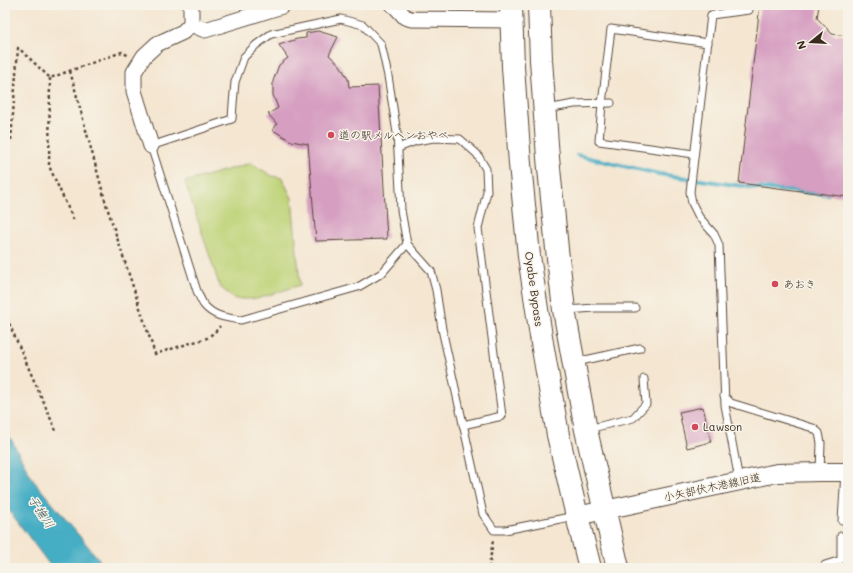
<svg xmlns="http://www.w3.org/2000/svg" width="853" height="573" font-family="Mali,'Klee One',sans-serif">
  <style>
    .green { fill: #bed377; stroke: #7c7e4a }
    .water { fill: #45adc4; stroke: #406c71 }
    .lines { fill: none; stroke-linecap: round; stroke-linejoin: round }
    .stream { stroke: #45adc4; stroke-width: 4 }
    .building { fill: #d69ec1 }
    .service-casing { stroke: #574639; stroke-width: 9 }
    .minor-casing { stroke: #574639; stroke-width: 17 }
    .tertiary-casing { stroke: #574639; stroke-width: 20 }
    .trunk-casing { stroke: #574639; stroke-width: 24 }
    .path { stroke: #574639; stroke-width: 2.5; stroke-dasharray: 3 3; stroke-linecap: butt }
    .service { stroke: #fff; stroke-width: 7 }
    .minor { stroke: #fff; stroke-width: 15 }
    .tertiary { stroke: #fff; stroke-width: 18 }
    .trunk { stroke: #fff; stroke-width: 22 }
    .poi-dot { fill: #d1495b; stroke: #f7f3e8; stroke-width: 1.5 }
    .labels { text-anchor: middle; stroke-width: 3; stroke-linejoin: round; paint-order: stroke }
    .poi-label { font-size: 11px; fill: #3b2a1e; stroke: #f7f3e8; text-anchor: start }
    .street-label { font-size: 11px; fill: #3b2a1e; stroke: #f7f3e8 }
    .water-label { font-size: 12px; font-style: italic; fill: #3e5858; stroke: #f7f3e8 }
  </style>
  <rect width="100%" height="100%" fill="#f7f3e8"/>
  <filter id="ink" filterUnits="userSpaceOnUse"><feTurbulence type="fractalNoise" baseFrequency=".025" numOctaves="2"/><feDisplacementMap in="SourceGraphic" scale="8" xChannelSelector="R" yChannelSelector="G"/><feConvolveMatrix kernelMatrix="1 2 1 2 8 2 1 2 1" color-interpolation-filters="sRGB"/></filter>
  <filter id="wash" filterUnits="userSpaceOnUse"><feTurbulence type="fractalNoise" baseFrequency=".012" numOctaves="4" result="noise"/><feDisplacementMap in="SourceGraphic" scale="16" xChannelSelector="R" yChannelSelector="G"/><feGaussianBlur stdDeviation="0.9" result="paint"/><feColorMatrix in="noise" values="0 0 0 0 0 0 0 0 0 0 0 0 0 0 0 0 0 1.4 0 .05"/><feComposite in="paint" operator="in"/></filter>
  <g filter="url(#wash)">
    <rect width="100%" height="100%" fill="#f4e6d1"/>
    <path class="green" d="M251 163 272 176 282 178 292 198 300 285 257 299H235L220 287 185 182Z"/>
    <path class="water" d="M5 428 33 480 106 568H52L5 505Z"/>
    <g class="lines">
      <path class="stream" d="M577 155 659 174 756 188 828 194"/>
    </g>
    <g id="blocks">
      <g class="building">
        <path d="M760 5H819L817 18 832 34 848 36V197L739 183Z"/>
        <path d="M318 31 338 37 329 55 340 65 348 79 349 87 378 86 387 239 316 241 308 144 291 141 273 130 277 124 268 114 278 108 273 95V81L279 65 288 58 279 45 297 39 306 38V33Z"/>
        <path d="M703 407 711 442 687 448 679 412Z"/>
      </g>
    </g>
  </g>
  <g filter="url(#ink)">
    <use href="#blocks" fill-opacity="0" stroke="#574639" stroke-width="1"/>
    <g class="lines">
      <defs>
        <g id="service">
          <path d="M547 109 574 104 611 103"/>
          <path d="M398 148 416 141 434 138 460 139 477 154 486 169 487 192 478 228 502 416 463 425"/>
          <path d="M694 154 599 141 602 104 611 29 708 43"/>
          <path d="M407 244 382 273 358 287 241 320C227 318 214 317 204 305 201 301 199 295 197 291L151 146 232 119 233 104 235 82 244 57 256 45 271 34 341 19 363 25 381 44 388 76 397 133 401 210 407 244 431 271 436 290 442 329 483 514 494 530H505L575 516"/>
          <path d="M567 310 595 308H635"/>
          <path d="M576 362 640 348"/>
          <path d="M724 396 731 403 813 428 819 433 821 443 820 472"/>
          <path d="M588 429 633 418 646 404 644 379"/>
          <path d="M739 480 725 405 719 245 714 234 699 217 692 203 690 192 711 15 749 10"/>
          <path d="M842 521 845 472"/>
          <path d="M825 565 841 560V536"/>
        </g>
        <g id="minor">
          <path d="M393 5 395 6 405 17 411 19 511 20"/>
          <path d="M191 24 205 30 282 6V5"/>
          <path d="M151 146 134 91V72L144 56 157 44 183 32 191 24V5"/>
        </g>
        <path id="tertiary" d="M577 516 777 473 820 472H848"/>
        <g id="trunk">
          <path d="M511 5 513 67 520 164 529 256 542 343 558 435 577 516 590 568"/>
          <path d="M539 5 541 60 548 158 557 249 564 310 586 430 618 568"/>
        </g>
      </defs>
      <use href="#service" class="service-casing"/>
      <use href="#minor" class="minor-casing"/>
      <use href="#tertiary" class="tertiary-casing"/>
      <use href="#trunk" class="trunk-casing"/>
      <g class="path">
        <path d="M5 71 7 51 8 5"/>
        <path d="M70 71 106 204 155 354 207 338 215 332 220 326"/>
        <path d="M50 78 49 166 74 221"/>
        <path d="M11 140 18 48 24 53 50 78 122 52 129 56"/>
        <path d="M5 300 8 321 56 431"/>
        <path d="M489 568 493 540"/>
      </g>
      <use href="#service" class="service"/>
      <use href="#minor" class="minor"/>
      <use href="#tertiary" class="tertiary"/>
      <use href="#trunk" class="trunk"/>
    </g>
  </g>
  <g class="poi-dot">
    <circle cx="331" cy="135" r="4"/>
    <circle cx="775" cy="284" r="4"/>
    <circle cx="695" cy="427" r="4"/>
  </g>
  <g class="labels">
    <g class="poi-label">
      <text x="339" y="139">道の駅メルヘンおやべ</text>
      <text x="783" y="288">あおき</text>
      <text x="703" y="431">Lawson</text>
    </g>
    <g class="street-label">
      <text transform="translate(534 289) rotate(82)" y="4">Oyabe Bypass</text>
      <text transform="translate(712 487) rotate(-12)" y="4">小矢部伏木港線旧道</text>
    </g>
    <g class="water-label">
      <text transform="translate(41 512) rotate(57)" y="4">子撫川</text>
    </g>
  </g>
  <rect width="853" height="573" fill="none" stroke="#f7f3e8" stroke-width="20"/>
  <g transform="translate(811 42) rotate(252)" stroke="#f7f3e8" stroke-width="3" paint-order="stroke">
  <path d="M0-3L7 15L0 10L-7 15Z" fill="#3b2a1e"/>
  <text y="-6" font-size="11" font-weight="bold" text-anchor="middle" fill="#3b2a1e">N</text>
  </g>
</svg>
